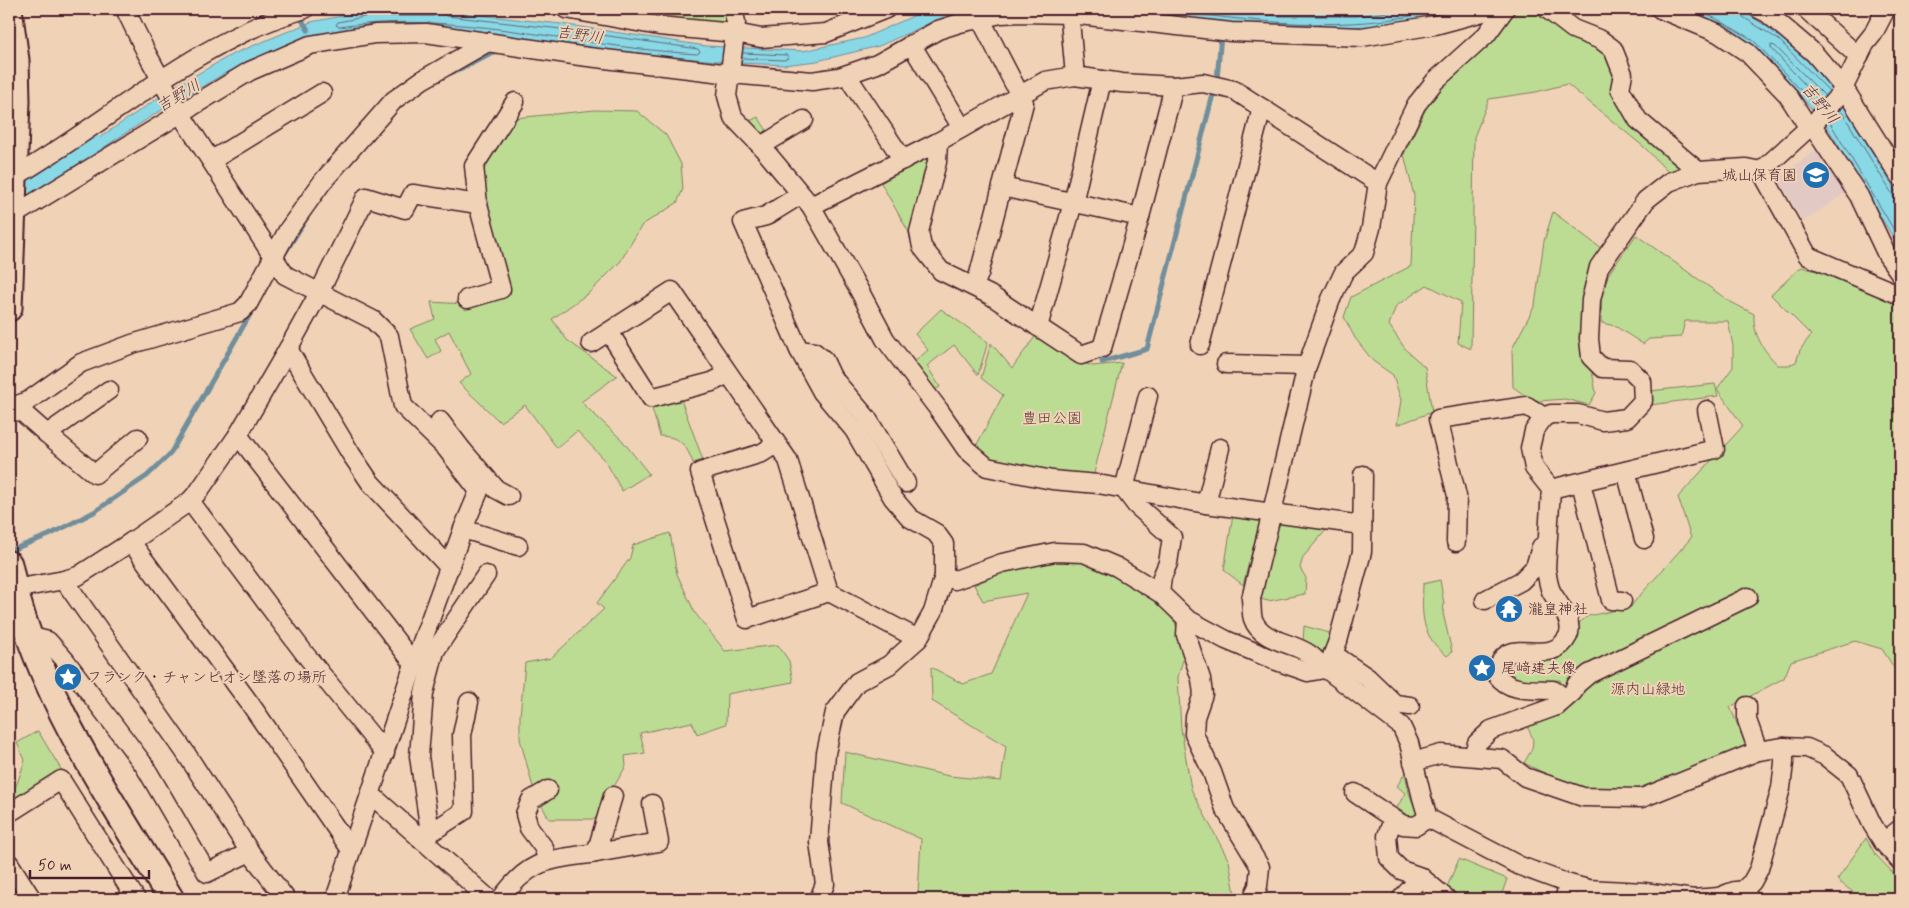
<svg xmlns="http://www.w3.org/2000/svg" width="1909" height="908" font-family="Mynerve,'Klee One',sans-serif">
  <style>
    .built { fill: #e2c9c4 }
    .green { fill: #bcdc94; stroke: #837e60 }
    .water { fill: #89d8e6; stroke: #708e9b }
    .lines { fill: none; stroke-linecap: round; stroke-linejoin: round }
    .shore { stroke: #636976; stroke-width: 1 }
    .stream { stroke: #708e9b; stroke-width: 5 }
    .river { stroke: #89d8e6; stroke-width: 29 }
    .street-casing { stroke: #4a1f2b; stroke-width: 21 }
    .secondary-casing { stroke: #4a1f2b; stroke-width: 29 }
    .street { stroke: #f0d3b6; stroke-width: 18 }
    .secondary { stroke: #f0d3b6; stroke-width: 25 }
    .labels { text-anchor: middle; stroke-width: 4; stroke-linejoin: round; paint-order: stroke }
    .poi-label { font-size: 15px; fill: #4a1f2b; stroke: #f0d3b6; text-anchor: start }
    .park-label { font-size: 15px; fill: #5b3b3b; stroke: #f0d3b6 }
    .water-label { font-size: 16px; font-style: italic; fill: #533b47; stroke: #f0d3b6 }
  </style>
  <rect width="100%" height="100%" fill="#f0d3b6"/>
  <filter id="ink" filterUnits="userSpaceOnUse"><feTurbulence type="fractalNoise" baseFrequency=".02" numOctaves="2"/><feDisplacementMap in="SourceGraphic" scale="10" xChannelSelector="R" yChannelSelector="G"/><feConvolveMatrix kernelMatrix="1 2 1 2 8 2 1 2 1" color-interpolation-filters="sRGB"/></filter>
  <g filter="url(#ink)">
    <path class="built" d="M1821 146 1847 192 1803 222 1778 178Z"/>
    <g class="green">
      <path d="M611 9H729L731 27Z"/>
      <path d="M1525 9H1538L1569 33 1600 45 1619 73 1616 88 1692 169 1668 172 1644 147 1567 84 1536 92 1489 99 1474 137 1471 349 1458 343 1461 302 1427 285 1396 306 1389 325 1406 350 1425 367 1432 412 1397 425 1401 400 1393 375 1373 361 1355 338 1344 317 1351 297 1411 266 1414 196 1404 154 1434 92 1512 12Z"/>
      <path d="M595 110 637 111 666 135 681 164 683 189 677 203 642 225 620 262 590 292 552 319 567 340 617 376 581 402 622 440 649 474 622 491 605 460 577 431 557 448 525 405 500 422 459 383 471 374 449 331 435 339 441 351 428 359 410 329 435 319 431 302 464 304 505 290 490 227 480 167 515 118Z"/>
      <path d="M758 117 768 132 761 135 744 124Z"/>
      <path d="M931 152 912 238 881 183Z"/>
      <path d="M1553 212 1602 249 1588 277 1579 338 1591 366 1596 393 1589 405 1565 399 1539 401 1523 394 1513 387 1512 349 1535 305 1544 241Z"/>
      <path d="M1636 235 1729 301 1754 314C1753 335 1763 350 1778 365H1789L1796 362 1800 350 1811 335 1771 295 1801 267 1840 277 1900 303V677L1882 649 1855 641 1791 661 1784 678 1730 707 1748 749 1633 790 1572 787 1524 763C1533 747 1537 743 1527 727L1566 710 1560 680 1520 682 1507 675 1508 669 1515 660 1578 632V624L1588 616 1631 607 1635 601 1691 538 1678 497 1743 426 1717 389 1733 367V346L1728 321H1685L1681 337 1649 339 1643 344 1615 326 1602 323 1601 300 1608 275Z"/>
      <path d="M941 309 988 342 978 375 954 345 927 366 940 387 933 391 912 364 928 350 915 334Z"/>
      <path d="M1037 334 1077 361 1093 366 1122 363 1092 481 988 462 974 450 1003 395 981 378 991 343 1012 368Z"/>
      <path d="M1715 384 1718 396 1650 405V391Z"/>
      <path d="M680 397 703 460 693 463C686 445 681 437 660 436L651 405Z"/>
      <path d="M1233 514 1261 519 1243 585 1224 570Z"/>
      <path d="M1273 521 1327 529 1303 557 1300 568 1306 578 1305 594 1268 601 1257 598Z"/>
      <path d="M670 533 677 574 695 613 725 651 778 645 789 661 793 682 727 694 726 724 697 734 692 722 640 733 645 753 625 756 626 766 595 819H549L534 791 520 739V716L525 663 551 658 604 609 597 603 630 558 633 545Z"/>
      <path d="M1063 559 1083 562 1124 581 1154 598 1175 622 1185 653 1178 677 1181 728 1191 789 1229 861 1236 899H907L918 895 921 839 842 803 845 752 949 776 1001 781 1006 746 932 701 931 667 963 684 991 674 1027 593 983 601 974 585 1014 567Z"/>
      <path d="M1440 580 1444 604 1443 613 1452 652 1447 656C1420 634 1422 616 1423 584Z"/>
      <path d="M1304 626 1333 634 1332 638 1325 651H1316L1303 642Z"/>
      <path d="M38 731 62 771 9 803V796L17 784 25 760 17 743Z"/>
      <path d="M1405 773 1409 793 1418 815 1413 819 1397 808 1405 793 1397 786Z"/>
      <path d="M1866 838 1875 854 1900 880V899H1862L1837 880Z"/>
      <path d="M1459 859 1507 879 1500 899H1459L1447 887Z"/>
    </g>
    <g class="water">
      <path d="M379 9H425L561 24 706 46 803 51 864 38 929 9H972L942 18 879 46 817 61 784 65 739 63 640 54 452 28 322 35 287 44 222 75 155 114 83 161 43 171 99 138 176 86 233 54 311 22Z"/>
      <path d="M1123 9H1258L1335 11 1352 9H1455C1347 43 1233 24 1123 9Z"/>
      <path d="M1680 9H1739L1782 36 1831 84 1900 198V249L1826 125 1794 89 1750 44 1715 23Z"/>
    </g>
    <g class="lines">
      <g class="shore">
        <path d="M373 9 372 13 369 16 338 22 336 25 339 27C440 12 540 37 641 49 660 51 679 53 697 54L700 52 698 49 561 29 447 16 443 14 442 9"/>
        <path d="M379 9V14L381 16H433L436 14V9"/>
        <path d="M1159 9C1245 21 1354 35 1438 9"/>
        <path d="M1204 9 1278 16H1357L1412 9"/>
        <path d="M1693 9 1717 19 1753 40 1816 106"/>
        <path d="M1737 9 1740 15 1779 40 1829 91"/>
        <path d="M742 58 784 60 789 58 787 55 743 53"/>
        <path d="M1820 101 1771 48V45L1775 46 1825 96"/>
        <path d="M1840 109 1894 197 1900 199"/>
        <path d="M1829 121 1900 240"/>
      </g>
      <g class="stream">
        <path d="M302 20 308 30"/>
        <path d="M451 73 498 51"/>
        <path d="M282 258 309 214"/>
        <path d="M1102 362 1147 349 1217 79 1221 35"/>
        <path d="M9 551 49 535 94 512 147 476 170 454 252 311"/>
      </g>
      <path class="river" d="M9 196 90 148"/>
      <defs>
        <g id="street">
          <path d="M125 9 146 52 176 107 285 275 373 320 389 336 403 406 446 448 479 491 463 529 414 664 335 899"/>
          <path d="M566 9 659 26 735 33 761 38 826 33 886 9"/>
          <path d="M733 9 736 22 735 33 727 96 733 117 761 146 811 206 859 290 885 339 939 410 966 449 987 467 1052 480 1098 484 1206 504 1362 525"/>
          <path d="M1069 9 1075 76"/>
          <path d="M1505 9 1486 35 1435 81 1416 105 1378 183 1371 228 1364 253 1344 272 1331 299 1307 366 1251 599C1252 605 1251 613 1253 619 1261 642 1293 642 1309 654 1318 660 1321 668 1330 672L1401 726 1409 743 1422 798 1428 818 1520 866 1569 884 1588 889 1644 892 1694 899"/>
          <path d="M1547 9 1573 29 1601 40 1613 49 1623 74 1620 89 1638 120 1698 171"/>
          <path d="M1660 9 1718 33 1748 53 1787 94 1809 128"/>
          <path d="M1759 9 1767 13 1814 53 1844 88 1900 177"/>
          <path d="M1806 9 1859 57"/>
          <path d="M911 44 962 128"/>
          <path d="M852 83 903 160"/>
          <path d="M1812 125 1859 196 1887 255 1900 273"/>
          <path d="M938 142 937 162 919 232 922 247 941 271 990 295 1081 355 1102 348 1140 217 1174 86"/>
          <path d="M761 146 804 120"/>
          <path d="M212 160 322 93"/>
          <path d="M1761 171 1815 122 1841 93 1865 44 1873 34 1886 9"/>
          <path d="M1761 171 1808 256 1900 295"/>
          <path d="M9 180C107 124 194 41 305 9"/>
          <path d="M1002 187 1140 217"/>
          <path d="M800 195 766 216 743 222 799 350 822 392 854 430 893 498 910 518 936 533 944 544V576L933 612 918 639 889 665 857 682 835 712 826 753 819 842 825 884 819 899"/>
          <path d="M811 206 938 142 1045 81 1075 76 1122 83 1174 86 1203 83 1234 90 1378 183"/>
          <path d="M9 218 250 71 310 45 375 34 426 33 580 56 731 74 812 81 839 77 877 64 938 30 960 23 1001 14 1021 13 1070 14 1231 32 1362 37 1435 25 1494 9"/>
          <path d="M974 286 979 274 1024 103 981 20"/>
          <path d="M467 299 501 289 478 204"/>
          <path d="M1038 327 1073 203 1102 80"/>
          <path d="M609 332 651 398 712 382 728 374"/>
          <path d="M591 343 672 291 788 460 829 592 918 639"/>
          <path d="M1200 345 1262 108"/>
          <path d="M288 349 351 454 370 482 450 568"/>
          <path d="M799 350 814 352 824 360 832 377 867 418 906 483"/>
          <path d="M1226 364 1307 366"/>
          <path d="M1148 396 1124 489 1136 505 1172 537 1168 563 1162 577 1160 593"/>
          <path d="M9 408 28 401 81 363 132 344 240 312 248 304 288 230 323 181 394 100 422 80 488 42"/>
          <path d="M9 410 22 412 47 434 109 390"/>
          <path d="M440 421 463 451"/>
          <path d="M47 434 95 474 138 438"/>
          <path d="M238 435 414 664"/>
          <path d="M776 444 762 453 700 472 747 619 829 592"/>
          <path d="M454 458 463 451 496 489 509 496"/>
          <path d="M1626 471 1644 539"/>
          <path d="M1581 483 1611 600 1622 601"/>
          <path d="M1551 489 1715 449 1707 410"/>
          <path d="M190 501 305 654 385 753"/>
          <path d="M1206 504 1220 448"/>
          <path d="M463 529 518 546"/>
          <path d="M131 542 251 705 351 850"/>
          <path d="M1456 542 1457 496 1438 419 1527 406 1544 417"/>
          <path d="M944 576 955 580 1002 563 1055 552 1084 553 1117 567 1160 593 1187 619 1226 640 1274 660 1308 672 1324 669 1331 659 1338 641 1362 552 1363 475"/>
          <path d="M64 580 185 752 250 852 286 899"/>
          <path d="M9 590 64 580 78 576 131 542 190 501 199 491 238 435 288 349 319 293 366 197 405 209 413 194 478 204 474 166 515 102"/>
          <path d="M1485 600 1521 581 1535 567 1541 547"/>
          <path d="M1187 619 1186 635 1201 679 1203 694 1195 717 1194 734 1212 772 1225 809 1260 867 1258 886 1252 899"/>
          <path d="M28 636 48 641 65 660 144 765 207 873 250 852"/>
          <path d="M1333 654 1368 678 1395 704 1410 706"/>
          <path d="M1557 706 1558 693 1553 690C1533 689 1510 693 1497 675 1502 628 1550 672 1568 636 1575 621 1557 603 1551 591 1548 584 1547 576 1546 568L1551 489 1534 468 1530 448 1534 431 1544 417 1551 414H1578L1603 421 1627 418 1643 401 1642 381 1630 369 1602 368 1591 357 1589 339 1591 300 1599 267 1646 200 1669 182 1698 171 1746 168 1761 171"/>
          <path d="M1747 706V720L1758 751"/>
          <path d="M1473 756 1477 743 1491 730 1557 706 1573 692 1576 685 1589 674 1748 597"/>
          <path d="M1413 762 1441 754 1502 759 1525 777 1583 797 1642 798 1758 751 1784 747 1807 748 1825 756 1849 775 1872 824 1883 842 1900 861"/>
          <path d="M1355 793 1403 825 1416 826 1428 818"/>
          <path d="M613 796 596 853 659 842 652 804"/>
          <path d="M370 797 376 799 489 899"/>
          <path d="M9 813 61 780 136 899"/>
          <path d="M1393 819 1387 836 1389 858 1401 870 1421 877 1447 899"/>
          <path d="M430 833 464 811 462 735 469 702"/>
          <path d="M420 839 430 833 419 756 424 693 435 651 486 575"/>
          <path d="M1883 842 1900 829"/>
          <path d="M547 861 544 848 529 828 525 814 531 800 548 790"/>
          <path d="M9 863 32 899"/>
          <path d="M1742 891 1752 882 1759 869 1781 788 1784 763V747"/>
          <path d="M501 899C530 858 550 860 596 853"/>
          <path d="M1401 899 1421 877"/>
          <path d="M1564 899 1569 884"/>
          <path d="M1694 899C1702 898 1711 898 1718 897 1734 893 1736 884 1750 899"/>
        </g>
        <g id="secondary">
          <path d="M9 9 16 60 17 101 9 308"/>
          <path d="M9 564C33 687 107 793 171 899"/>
        </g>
      </defs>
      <use href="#street" class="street-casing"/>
      <use href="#secondary" class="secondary-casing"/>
      <use href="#street" class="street"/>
      <use href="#secondary" class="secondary"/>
    </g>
  </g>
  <defs>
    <symbol id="school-disc" viewBox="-11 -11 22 22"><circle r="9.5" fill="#1f6fb2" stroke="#f0d3b6"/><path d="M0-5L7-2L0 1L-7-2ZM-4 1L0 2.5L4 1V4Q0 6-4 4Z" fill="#fff"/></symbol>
    <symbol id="temple-disc" viewBox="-11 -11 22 22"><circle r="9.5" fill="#1f6fb2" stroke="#f0d3b6"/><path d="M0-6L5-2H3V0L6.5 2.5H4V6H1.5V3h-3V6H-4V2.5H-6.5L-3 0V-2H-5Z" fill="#fff"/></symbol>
    <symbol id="sight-disc" viewBox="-11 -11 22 22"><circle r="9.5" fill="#1f6fb2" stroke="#f0d3b6"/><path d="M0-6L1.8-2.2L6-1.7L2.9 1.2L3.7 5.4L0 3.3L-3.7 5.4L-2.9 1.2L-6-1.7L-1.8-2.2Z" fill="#fff"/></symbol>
  </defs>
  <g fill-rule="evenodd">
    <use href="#school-disc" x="1800" y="159" width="32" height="32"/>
    <use href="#temple-disc" x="1493" y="593" width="32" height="32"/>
    <use href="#sight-disc" x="1466" y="652" width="32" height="32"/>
    <use href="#sight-disc" x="52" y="661" width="32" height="32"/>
  </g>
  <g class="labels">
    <g class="poi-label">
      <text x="1797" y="180" text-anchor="end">城山保育園</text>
      <text x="1528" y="614">瀧皇神社</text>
      <text x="1501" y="673">尾﨑建夫像</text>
      <text x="87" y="682">フランク・チャンピオン墜落の場所</text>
    </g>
    <g class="park-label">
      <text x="1052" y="423">豊田公園</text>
      <text x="1648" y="694">源内山緑地</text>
    </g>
    <g class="water-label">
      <text transform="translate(580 34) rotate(8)" y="6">吉野川</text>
      <text transform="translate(178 95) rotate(-31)" y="6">吉野川</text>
      <text transform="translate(1821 103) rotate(50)" y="6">吉野川</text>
    </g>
  </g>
  <rect width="1909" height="908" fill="none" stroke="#f0d3b6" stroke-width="30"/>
  <rect x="15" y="15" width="1879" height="878" fill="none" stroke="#4a1f2b" stroke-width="2" filter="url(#ink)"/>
  <path d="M30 870v8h119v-8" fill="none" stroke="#4a1f2b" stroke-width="2.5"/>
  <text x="38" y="870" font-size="15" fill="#4a1f2b" stroke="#f0d3b6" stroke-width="4" paint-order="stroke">50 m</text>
</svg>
